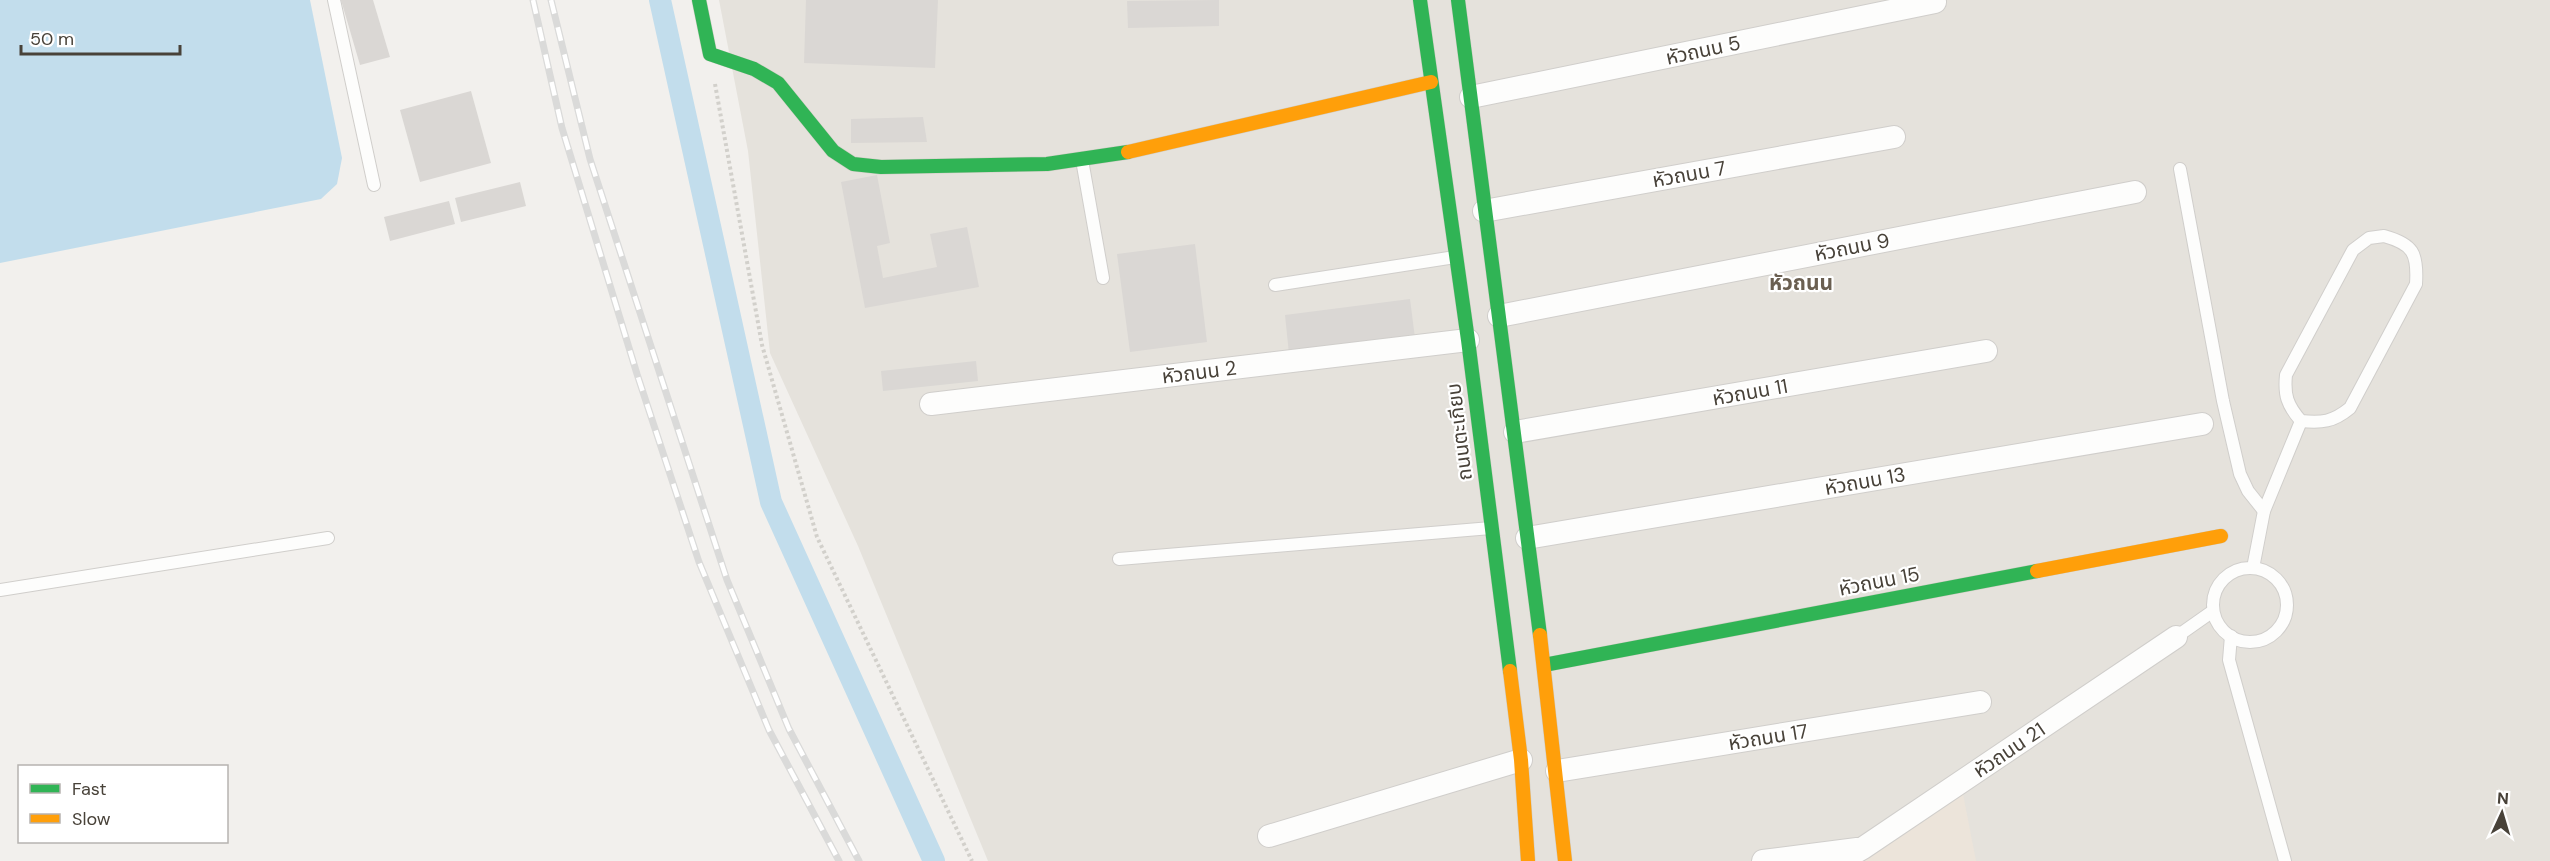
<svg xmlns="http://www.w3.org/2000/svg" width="2550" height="861" font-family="'DM Sans','Noto Sans Thai',sans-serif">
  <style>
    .residential { fill: #e5e2dc }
    .commercial { fill: #ece4da }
    .water { fill: #c2ddec }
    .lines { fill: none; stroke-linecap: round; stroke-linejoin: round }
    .canal { stroke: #c2ddec; stroke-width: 22 }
    .building { fill: #dad7d4 }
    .lane-casing { stroke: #d0cecb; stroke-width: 14 }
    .street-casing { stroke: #d0cecb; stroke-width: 24 }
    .fast-casing { stroke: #d0ccc4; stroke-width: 15 }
    .slow-casing { stroke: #d0ccc4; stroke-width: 15 }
    .path { stroke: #d2d0cb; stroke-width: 4; stroke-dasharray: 3 3; stroke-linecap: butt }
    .lane { stroke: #fdfdfc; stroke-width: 12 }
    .street { stroke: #fdfdfc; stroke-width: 22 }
    .fast { stroke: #30b455; stroke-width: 14 }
    .slow { stroke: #ff9f0a; stroke-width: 14 }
    .rail-casing { stroke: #dadad9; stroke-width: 7 }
    .rail { stroke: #fff; stroke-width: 4.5; stroke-dasharray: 14; stroke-linecap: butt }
    .labels { text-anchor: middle; stroke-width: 4.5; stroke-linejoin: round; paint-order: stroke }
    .street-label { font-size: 20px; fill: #484239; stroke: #fff }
    .neighbourhood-label { font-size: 21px; font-weight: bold; fill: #6a5f51; stroke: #fff }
  </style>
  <rect width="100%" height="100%" fill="#f2f0ed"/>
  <path class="residential" d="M719 0H2550V861H988L858 546 770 353 748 151Z"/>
  <path class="commercial" d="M1963 794 1976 861H1863Z"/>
  <path class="water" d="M0 0H310L342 158 337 184 321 199 0 263Z"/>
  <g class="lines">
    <path class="canal" d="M660 0 771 502 934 861"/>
  </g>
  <g class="building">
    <path d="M341 0H373L390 57 360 65Z"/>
    <path d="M806 0H938L935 68 804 63Z"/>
    <path d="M1219 0V26L1128 28 1127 1Z"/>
    <path d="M471 91 491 163 420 182 400 110Z"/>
    <path d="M923 117 927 142 851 143V119Z"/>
    <path d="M877 175 890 243 877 246 883 278 937 267 930 234 967 227 979 287 865 308 841 182Z"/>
    <path d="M520 182 526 206 461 222 455 198Z"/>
    <path d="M449 201 455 224 390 241 384 217Z"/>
    <path d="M1195 244 1207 342 1130 352 1117 254Z"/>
    <path d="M1410 299 1415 338 1289 354 1285 315Z"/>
    <path d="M976 361 978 381 883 391 881 371Z"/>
  </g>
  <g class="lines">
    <defs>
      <g id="lane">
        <path d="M334 0 374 185"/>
        <path d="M1082 160 1103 278"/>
        <path d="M2180 169 2223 401 2240 474 2248 491 2264 511"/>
        <path d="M2384 236C2413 244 2418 253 2416 284L2350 408C2333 422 2322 423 2301 421 2287 405 2284 395 2286 375L2353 250 2369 238Z"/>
        <path d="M1275 285 1455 257"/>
        <path d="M1119 559 1491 528"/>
        <path d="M2253 568 2264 511 2301 421"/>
        <circle cx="2250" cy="605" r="37"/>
        <path d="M0 590 328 538"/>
        <path d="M2231 636 2229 660 2285 861"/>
        <path d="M2176 637 2213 611"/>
      </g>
      <g id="street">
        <path d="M1471 97 1935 2"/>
        <path d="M1484 211 1894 137"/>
        <path d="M1499 316 2135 192"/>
        <path d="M931 404 1468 340"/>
        <path d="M1515 432 1986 351"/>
        <path d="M1527 538 2202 424"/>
        <path d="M1557 771 1980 702"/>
        <path d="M1269 836 1521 760"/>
        <path d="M1763 861 1857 849"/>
        <path d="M1840 861 1863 848 2176 637"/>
      </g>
      <g id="fast">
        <path d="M699 0 710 54 754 69 778 83 833 151 853 164 881 167 1047 164 1128 152"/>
        <path d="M1420 0 1468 340 1510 671"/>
        <path d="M1458 0 1540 635"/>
        <path d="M1544 665 2037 571"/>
      </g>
      <g id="slow">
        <path d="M1128 152 1431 82"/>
        <path d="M2037 571 2221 536"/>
        <path d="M1540 635 1565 861"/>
        <path d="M1510 671 1521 760 1528 861"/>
      </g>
    </defs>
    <use href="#lane" class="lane-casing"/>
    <use href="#street" class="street-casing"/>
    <use href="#fast" class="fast-casing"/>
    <use href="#slow" class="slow-casing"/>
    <path class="path" d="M715 84 762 345 817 537 972 861"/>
    <use href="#lane" class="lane"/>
    <use href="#street" class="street"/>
    <use href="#fast" class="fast"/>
    <use href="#slow" class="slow"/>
    <defs>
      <g id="rail">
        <path d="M533 0 562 128 637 374 699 562 769 730 839 861"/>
        <path d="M551 0 590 159 727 580 789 729 859 861"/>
      </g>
    </defs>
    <use href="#rail" class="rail-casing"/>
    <use href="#rail" class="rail"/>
  </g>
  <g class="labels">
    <g class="street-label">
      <text transform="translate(1703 50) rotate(-12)" y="7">หัวถนน 5</text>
      <text transform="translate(1689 174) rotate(-10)" y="7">หัวถนน 7</text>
      <text transform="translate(1852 247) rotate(-11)" y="7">หัวถนน 9</text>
      <text transform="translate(1199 372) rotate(-7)" y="7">หัวถนน 2</text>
      <text transform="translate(1750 392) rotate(-10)" y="7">หัวถนน 11</text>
      <text transform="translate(1459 432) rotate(-97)" y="7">ถนนตะเกียบ</text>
      <text transform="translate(1865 481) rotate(-10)" y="7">หัวถนน 13</text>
      <text transform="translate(1879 581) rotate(-11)" y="7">หัวถนน 15</text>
      <text transform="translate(1768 737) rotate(-9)" y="7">หัวถนน 17</text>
      <text transform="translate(2009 750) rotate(-34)" y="7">หัวถนน 21</text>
    </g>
    <g class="neighbourhood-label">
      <text x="1801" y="290">หัวถนน</text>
    </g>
  </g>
  <rect x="18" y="765" width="210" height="78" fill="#ffffff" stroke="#b6b3b0" stroke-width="1.5"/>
  <rect x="30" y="784" width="30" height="9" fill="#30b455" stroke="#b6b3b0" stroke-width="1.5"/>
  <text x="72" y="795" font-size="18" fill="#484239">Fast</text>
  <rect x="30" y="814" width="30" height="9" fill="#ff9f0a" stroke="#b6b3b0" stroke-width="1.5"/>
  <text x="72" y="825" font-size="18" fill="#484239">Slow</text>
  <g transform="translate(2502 813) rotate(4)" stroke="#ffffff" stroke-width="4.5" paint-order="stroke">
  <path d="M0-4.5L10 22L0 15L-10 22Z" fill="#484239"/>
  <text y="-9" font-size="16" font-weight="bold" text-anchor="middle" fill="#484239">N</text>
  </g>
  <path d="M21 45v9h159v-9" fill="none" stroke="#484239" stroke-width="3"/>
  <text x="30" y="45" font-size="18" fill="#484239" stroke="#ffffff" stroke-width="4.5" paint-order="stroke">50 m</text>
</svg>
